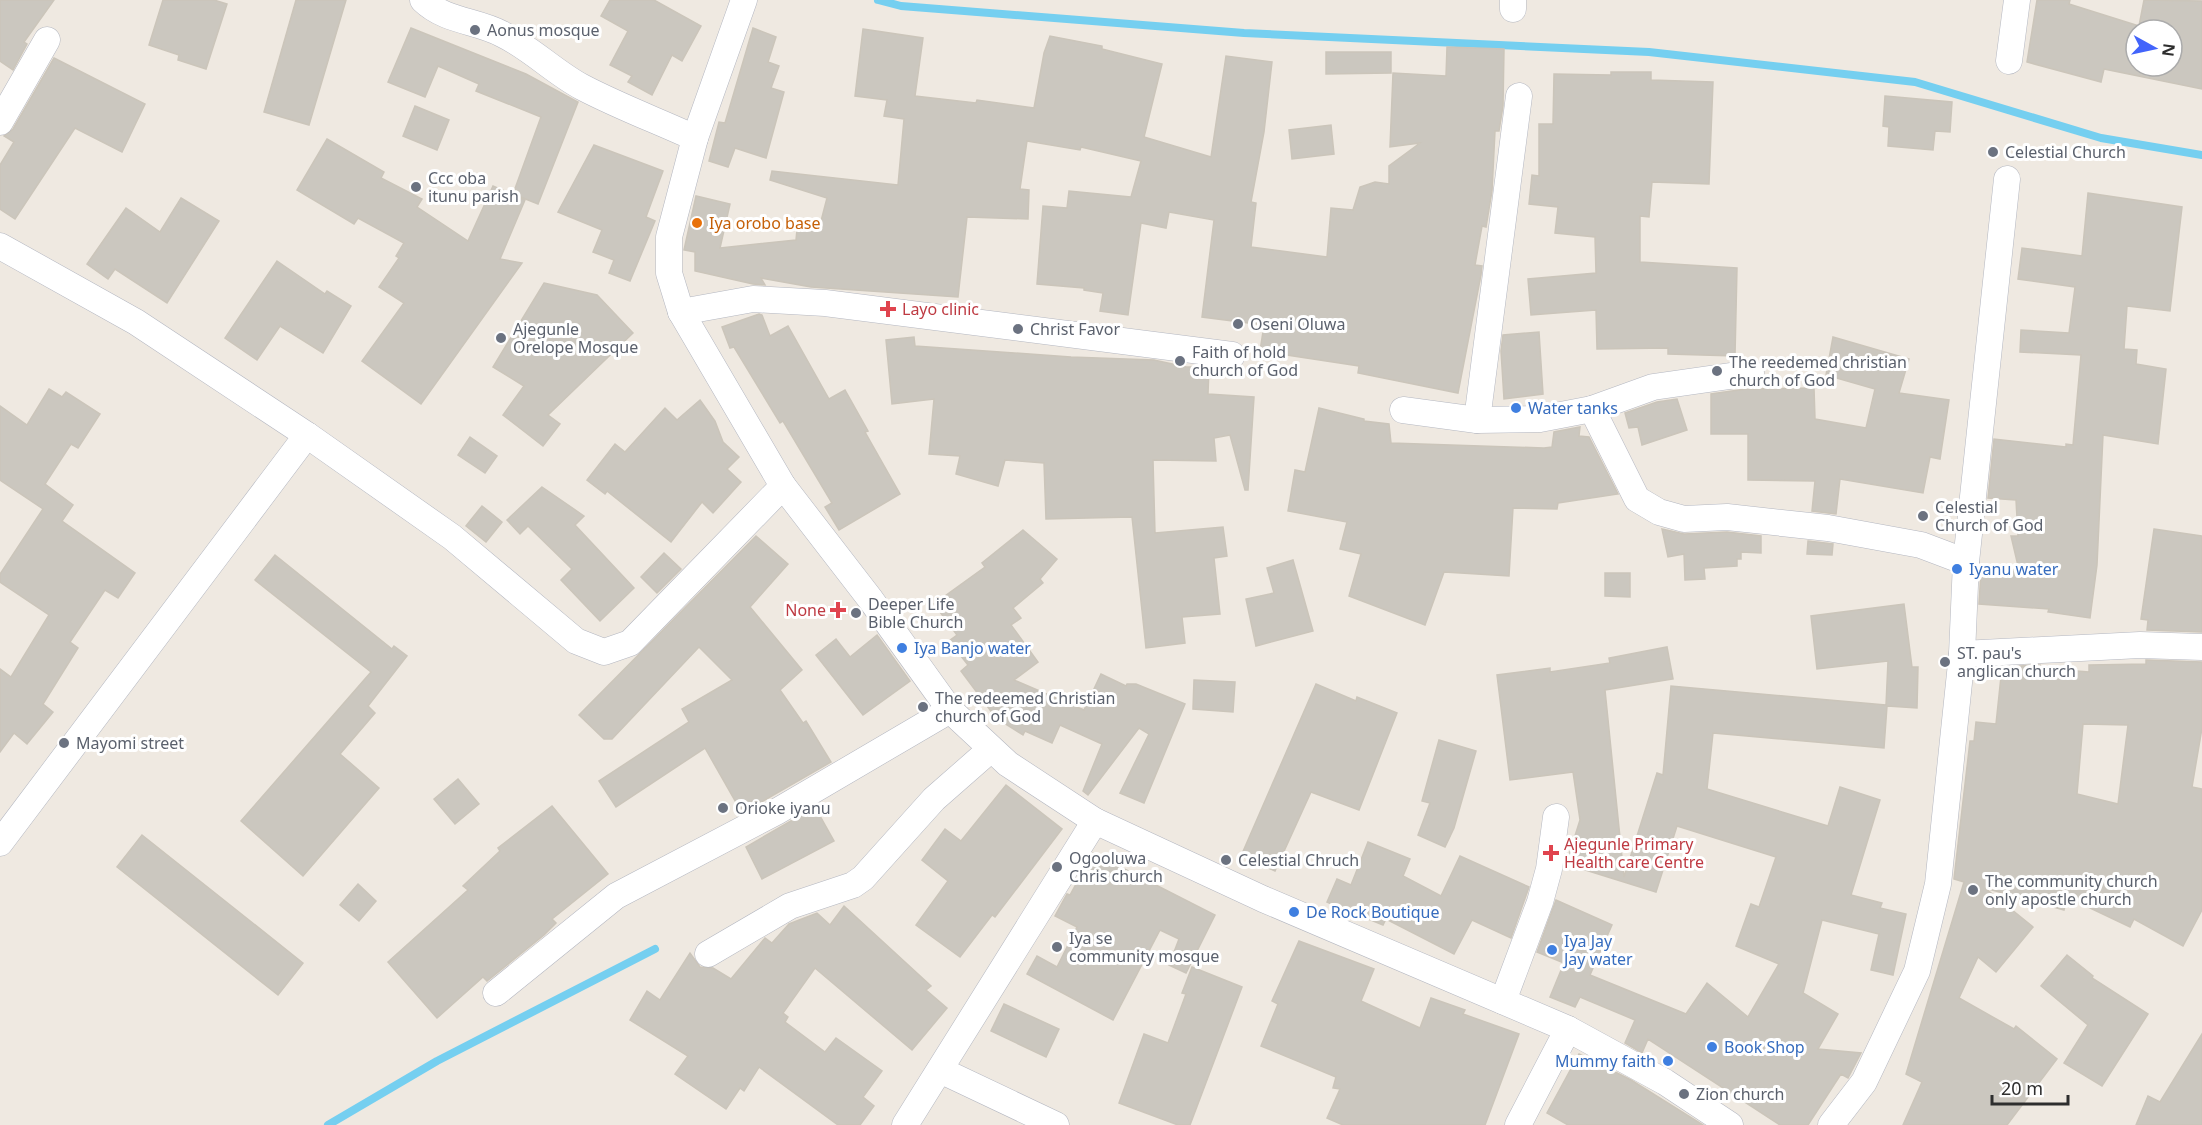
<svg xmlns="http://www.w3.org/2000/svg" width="2202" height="1125" font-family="'Noto Sans',sans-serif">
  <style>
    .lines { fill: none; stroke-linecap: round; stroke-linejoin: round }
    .stream { stroke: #75cff0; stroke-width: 8 }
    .building { fill: #cbc7bf; stroke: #cbc5ba; stroke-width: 1.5; fill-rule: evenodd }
    .street-casing { stroke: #b4b7c1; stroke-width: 27 }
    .street { stroke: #fff; stroke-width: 26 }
    .worship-dot { fill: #6b7280; stroke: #fff; stroke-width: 2 }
    .food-dot { fill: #e8710a; stroke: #fff; stroke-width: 2 }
    .health-dot { fill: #e0444e; stroke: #fff; stroke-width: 2 }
    .shop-dot { fill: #3f7fe0; stroke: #fff; stroke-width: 2 }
    .labels { text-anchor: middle; stroke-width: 6; stroke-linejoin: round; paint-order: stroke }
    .worship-label { font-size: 16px; fill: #5b616d; stroke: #fff; text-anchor: start }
    .food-label { font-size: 16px; fill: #c56008; stroke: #fff; text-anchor: start }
    .health-label { font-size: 16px; fill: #be3a42; stroke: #fff; text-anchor: start }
    .shop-label { font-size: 16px; fill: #366cbe; stroke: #fff; text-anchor: start }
  </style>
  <rect width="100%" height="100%" fill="#efe9e1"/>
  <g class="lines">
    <g class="stream">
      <path d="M878 0 901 6 1244 33 1649 52 1915 82 2101 138 2202 155"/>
      <path d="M328 1125 437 1061 655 949"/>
    </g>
  </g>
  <g class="building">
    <path d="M0 0H54L24 42 27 44 13 70 0 61Z"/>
    <path d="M163 0H214L227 4 206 69 178 60 179 55 149 45Z"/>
    <path d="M296 0H346L309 125 264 112Z"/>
    <path d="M610 0H654L701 26 682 61 672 55 652 95 628 82 632 76 610 65 628 31 601 16Z"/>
    <path d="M2037 0H2070L2069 4 2139 26 2144 0 2202 1V89L2104 69 2101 82 2027 62ZM2136 30H2172V66H2136Z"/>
    <path d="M411 28 526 74 578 102 538 204 513 194 541 117 476 91 479 84 438 66 425 97 388 82Z"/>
    <path d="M753 28 776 37 768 62 779 66 771 88 784 92 766 158 735 148 728 167 709 161 719 122 725 123Z"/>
    <path d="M863 29 923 38 915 96 976 103 977 100 1034 108 1044 53 1050 36 1102 46V49L1162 64 1144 137 1211 157 1226 56 1272 62 1264 132 1251 202 1256 203 1251 247 1327 257 1331 208 1353 210 1360 187 1375 182 1389 184V166L1420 143 1390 147 1393 73 1446 76 1447 47 1504 49 1503 106 1499 131H1495L1492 191 1486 227 1482 226 1475 265 1482 266 1481 275 1458 393 1358 373 1359 366 1260 351 1264 325 1202 317 1214 220 1169 212 1166 228 1141 223 1128 315 1100 311 1103 293 1084 290V288L1037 284 1043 206 1067 208 1069 191 1131 197 1141 161 1081 147 1080 150 1027 141 1020 189 1029 190 1028 219 967 217 958 297 811 287 761 278 765 285 753 284 695 271V252L684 250 696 196 730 204 720 248 796 240 798 219 820 225 827 198 770 180 772 171 898 185 904 119 884 116 887 100 855 96Z"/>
    <path d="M1326 52H1391V73L1326 74Z"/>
    <path d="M54 58 145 104 122 152 75 128 15 219 0 209V165L14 142 4 136 13 129Z"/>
    <path d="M1611 72H1651V80L1713 82 1709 184 1652 182 1649 217 1640 216V262L1737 268 1735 356 1668 354V348L1597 349 1596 310 1531 315 1528 279 1596 273 1595 237 1555 233 1558 207 1529 204 1532 175 1539 176V124H1553L1554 74 1611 75Z"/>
    <path d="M1885 96 1952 102 1950 132 1935 131 1933 150 1888 146 1889 127 1883 126Z"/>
    <path d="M415 106 449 120 437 150 403 136Z"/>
    <path d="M1331 125 1334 154 1292 159 1289 130Z"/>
    <path d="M327 139 384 172 381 178 422 199 417 207 468 241 493 186 525 200 500 259 522 263 421 404 362 361 404 303 379 287 399 258 396 256 404 243 358 218 354 224 297 190Z"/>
    <path d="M594 145 663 171 646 217 655 221 630 281 609 273 614 260 593 252 602 230 558 212Z"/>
    <path d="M2088 193 2182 207 2170 311 2127 306 2124 349 2137 350 2136 364 2166 369 2158 444 2103 435 2097 565 2090 618 2048 612 2049 609 1979 604 1981 572 1991 568 2019 570 2011 536H2018L2016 500 1988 498 1994 439 2066 447V444L2073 445 2081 355 2020 352 2021 330 2069 333 2075 287 2018 279 2022 248 2082 256Z"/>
    <path d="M181 198 219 221 167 303 115 269 108 279 87 264 126 208 160 232Z"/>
    <path d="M277 261 325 294 327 291 351 306 323 353 280 326 257 360 225 338Z"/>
    <path d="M544 283 597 295 633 333 548 415 560 424 543 446 503 415 524 386 493 367Z"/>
    <path d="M759 314 762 315 770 336 788 326 829 399 845 390 868 431 865 432 900 494 839 530 825 507 832 503 783 421 780 423 734 347 730 348 722 327Z"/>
    <path d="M1539 332 1543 394 1504 399 1501 351 1503 335Z"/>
    <path d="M914 337 915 346 1071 357 1154 360 1186 367H1209L1208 394 1254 397 1248 490H1245L1230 435 1214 438 1216 461 1153 460 1155 533 1223 527 1227 556 1214 558 1220 614 1182 617 1185 643 1146 648 1132 517 1046 519 1044 463 1005 460 998 486 956 474 960 456 929 454 934 399 892 404 886 340Z"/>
    <path d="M1833 337 1909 359 1899 393 1949 400 1940 459 1930 457 1923 493 1840 479 1836 514 1812 511 1815 481 1748 480V434H1711V394L1746 389 1814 388 1815 419 1866 428 1875 389 1826 375Z"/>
    <path d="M49 389 62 397 66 392 100 414 78 448 71 444 45 484 73 505 62 521 135 573 118 598 105 590 70 642 78 648 43 704 53 712 27 744 14 733 0 752V669L11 677 49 615 0 582V574L43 509 0 480V406L27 425Z"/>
    <path d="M1677 399 1687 430 1642 445 1638 427 1629 428 1625 413 1657 402Z"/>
    <path d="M700 400 715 421 723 442 739 457 727 469 741 482 713 513 702 502 671 542 607 491 605 494 587 480 615 444 625 452 665 408 677 420Z"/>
    <path d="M1319 408 1364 419V421L1389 424 1391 443 1544 448 1552 447 1554 432 1580 427 1579 436 1589 437 1618 494 1558 503 1557 509 1513 508 1509 576 1444 572 1425 625 1349 596 1361 554 1340 549 1347 522 1288 511 1295 470 1305 472Z"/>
    <path d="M470 437 497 456 485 473 458 455Z"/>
    <path d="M542 487 584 516 575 525 634 588 600 621 561 580 572 569 528 526 520 534 507 520Z"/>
    <path d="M482 506 502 522 486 542 466 526Z"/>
    <path d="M1662 529 1684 534 1727 532 1761 536V553L1741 552V559H1737V566L1704 568 1705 579 1685 580 1684 554 1668 557Z"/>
    <path d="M2154 529 2202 536V632L2147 630 2148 620 2141 619Z"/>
    <path d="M1023 530 1057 559 1040 579 1043 583 1013 608 1021 618 1011 625 1038 662 1014 680 1084 710 1101 674 1126 686 1127 684H1136L1185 704 1144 803 1120 793 1149 734 1139 728 1088 795 1083 791 1102 744 1060 725 1052 743 1025 731 1023 735 996 718 961 671 968 665 949 641 957 635 934 604 985 567 982 563Z"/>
    <path d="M756 536 788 564 750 607 802 670 780 690 803 723 806 721 831 762 742 813 705 748 616 807 599 781 689 722 682 709 732 680 699 647 612 739H604L579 715Z"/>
    <path d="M1808 541 1833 544 1832 555 1807 554Z"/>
    <path d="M664 553 681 569 657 593 641 577Z"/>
    <path d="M275 555 392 649 394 646 407 656 368 706 375 713 340 754 379 788 303 876 241 821 371 672 255 580Z"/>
    <path d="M1293 560 1313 631 1256 646 1246 599 1274 593 1267 568Z"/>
    <path d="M1605 573H1630V597L1605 596Z"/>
    <path d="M1904 604 1912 667H1918L1917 708 1887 706 1884 748 1713 733 1707 789 1828 826 1840 787 1880 800 1851 895 1882 903 1880 908 1906 914 1893 975 1871 970 1879 934 1822 920 1803 993 1838 1014 1818 1049 1861 1053 1848 1078 1841 1074 1808 1125H1780L1648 1039 1642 1053 1625 1043 1635 1020 1580 997 1575 1007 1550 997 1564 963 1537 952 1556 900 1612 925 1590 975 1686 1014 1707 983 1748 1017 1779 964 1736 946 1751 904 1759 907 1776 857 1677 826 1656 892 1566 864 1580 820 1573 772 1510 780 1497 675 1550 668V672L1610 663 1609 658 1667 647 1673 679 1605 690 1624 877 1657 773 1663 775 1671 686 1886 705 1888 661 1817 669 1811 616Z"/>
    <path d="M877 635 910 681 863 715 816 655 836 639 850 657Z"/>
    <path d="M2146 660 2202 662V728L2192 787 2202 789V910L2183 946 2134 919 2130 927 2067 897 2064 910 1985 888 2033 927 1996 972 1978 957 1959 998 2014 1029 2016 1026 2057 1059 2007 1125H1903L1922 1082 1906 1074 1964 882 1954 879 1970 741H1974L1976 722 1996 724 2002 667 2040 665V668L2089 672V665L2146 664ZM2083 724 2128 725 2118 804 2077 794Z"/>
    <path d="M1194 680 1235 682 1233 712 1193 709Z"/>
    <path d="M1316 684 1356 701 1357 697 1397 713 1359 810 1311 792 1275 871 1241 856Z"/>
    <path d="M1439 740 1476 751 1454 828 1445 847 1418 835 1430 803 1422 801Z"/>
    <path d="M458 779 479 804 455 824 434 799Z"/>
    <path d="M1006 785 1062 829 995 917 992 915 960 957 916 925 948 881 922 860 945 829 961 841Z"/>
    <path d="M552 806 608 874 552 919 556 923 544 935 487 981 483 977 437 1018 388 962 468 890 463 886 500 851 498 848Z"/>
    <path d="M815 807 834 841 762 879 746 847Z"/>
    <path d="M142 835 303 963 278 995 117 867Z"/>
    <path d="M1368 842 1410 859 1403 876 1441 896 1460 856 1529 887 1511 938 1472 920 1454 954 1386 919 1383 925 1327 902 1337 879 1351 885Z"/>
    <path d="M1093 853 1215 915 1186 973 1169 965 1179 939 1160 930 1113 1020 1027 974 1037 956 1057 967 1077 927 1055 916 1067 894 1070 895Z"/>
    <path d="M358 884 376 901 359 921 340 905Z"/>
    <path d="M844 906 931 986 926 990 947 1008 912 1050 815 968 783 1013 788 1017 785 1022 825 1052 836 1038 882 1071 863 1097 874 1106 860 1125H838L759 1067 744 1091 740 1088 726 1109 675 1074 688 1056 630 1020 647 991 660 1000 690 953 700 967 713 968 731 979 765 938 772 943 789 924 817 913 830 925Z"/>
    <path d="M1299 941 1374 969 1361 1001 1420 1028 1431 998 1465 1010 1463 1014 1519 1034 1485 1125H1343L1327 1118 1340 1089 1333 1088 1336 1077 1261 1046 1278 1004 1272 1001Z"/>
    <path d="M2067 955 2093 976 2092 978 2148 1014 2102 1086 2064 1063 2088 1025 2041 986Z"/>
    <path d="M1192 967 1242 987 1190 1125H1178L1119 1103 1144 1034 1168 1043 1186 994 1182 993Z"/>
    <path d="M1004 1004 1059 1029 1046 1057 991 1031Z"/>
    <path d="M2202 1034V1125H2136L2148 1096 2160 1102Z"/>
    <path d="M1579 1054 1631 1080 1703 1125H1568L1547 1113Z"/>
  </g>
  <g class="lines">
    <defs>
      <g id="street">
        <path d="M423 0C446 22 476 20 502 34 531 48 554 72 582 87 618 106 658 121 695 138"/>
        <path d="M744 0 695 138 669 237V273L681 312 783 486 871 600 950 710 1008 764 1095 821 1263 899 1568 1029 1665 1082 1730 1125"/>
        <path d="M1513 0V9"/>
        <path d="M2009 61 2017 0"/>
        <path d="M0 122 47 40"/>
        <path d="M0 246 136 322 307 435 452 537 576 641 604 652 630 643 783 486"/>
        <path d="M681 312 753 299 825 303 1232 355"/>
        <path d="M1592 409 1637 499 1659 512 1684 519 1727 517 1828 528 1921 545 1966 562"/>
        <path d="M1403 410 1477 420 1519 96"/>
        <path d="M1477 420 1540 419 1592 409 1653 387 1751 373"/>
        <path d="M1962 654 2140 645 2202 647"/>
        <path d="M0 843 307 435"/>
        <path d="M708 954 790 906 853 885 863 878 934 799 991 749"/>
        <path d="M496 993 616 896 776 812 950 710"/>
        <path d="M1503 1001 1540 902 1549 869 1556 817"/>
        <path d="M940 1070 1056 1125"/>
        <path d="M905 1125 1095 821"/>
        <path d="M1518 1125 1568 1029"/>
        <path d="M1831 1125 1864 1082 1917 971 1938 884 1962 654 1966 562 2007 179"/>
      </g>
    </defs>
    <use href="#street" class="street-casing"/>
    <use href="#street" class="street"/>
  </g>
  <g class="worship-dot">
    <circle cx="475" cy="30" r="6"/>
    <circle cx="1993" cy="152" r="6"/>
    <circle cx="416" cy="187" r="6"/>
    <circle cx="1238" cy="324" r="6"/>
    <circle cx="1018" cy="329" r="6"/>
    <circle cx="501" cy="338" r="6"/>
    <circle cx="1180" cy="361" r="6"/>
    <circle cx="1717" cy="371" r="6"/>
    <circle cx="1923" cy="516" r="6"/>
    <circle cx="856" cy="613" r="6"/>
    <circle cx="1945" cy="662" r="6"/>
    <circle cx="923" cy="707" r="6"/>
    <circle cx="64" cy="743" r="6"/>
    <circle cx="723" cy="808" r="6"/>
    <circle cx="1226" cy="860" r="6"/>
    <circle cx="1057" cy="867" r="6"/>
    <circle cx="1973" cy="890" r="6"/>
    <circle cx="1057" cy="947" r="6"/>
    <circle cx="1684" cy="1094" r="6"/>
  </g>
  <circle class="food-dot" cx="697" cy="223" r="6"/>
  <g class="health-dot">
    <path d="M885 300h6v6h6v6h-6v6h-6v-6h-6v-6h6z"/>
    <path d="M835 601h6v6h6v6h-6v6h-6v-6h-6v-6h6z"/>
    <path d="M1548 844h6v6h6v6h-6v6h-6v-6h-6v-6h6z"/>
  </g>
  <g class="shop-dot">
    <circle cx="1516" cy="408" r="6"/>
    <circle cx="1957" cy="569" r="6"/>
    <circle cx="902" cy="648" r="6"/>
    <circle cx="1294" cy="912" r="6"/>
    <circle cx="1552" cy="950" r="6"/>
    <circle cx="1712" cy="1047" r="6"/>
    <circle cx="1668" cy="1061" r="6"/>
  </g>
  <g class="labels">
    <g class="worship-label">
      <text x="487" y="36">Aonus mosque</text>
      <text x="2005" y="158">Celestial Church</text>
      <text x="428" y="184">Ccc oba<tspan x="428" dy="18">itunu parish</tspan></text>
      <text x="1250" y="330">Oseni Oluwa</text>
      <text x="513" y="335">Ajegunle<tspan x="513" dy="18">Orelope Mosque</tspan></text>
      <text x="1030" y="335">Christ Favor</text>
      <text x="1192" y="358">Faith of hold<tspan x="1192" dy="18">church of God</tspan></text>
      <text x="1729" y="368">The reedemed christian<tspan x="1729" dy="18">church of God</tspan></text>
      <text x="1935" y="513">Celestial<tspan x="1935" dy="18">Church of God</tspan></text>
      <text x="868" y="610">Deeper Life<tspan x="868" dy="18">Bible Church</tspan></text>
      <text x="1957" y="659">ST. pau's<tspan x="1957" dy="18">anglican church</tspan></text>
      <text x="935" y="704">The redeemed Christian<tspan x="935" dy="18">church of God</tspan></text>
      <text x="76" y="749">Mayomi street</text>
      <text x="735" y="814">Orioke iyanu</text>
      <text x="1069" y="864">Ogooluwa<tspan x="1069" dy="18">Chris church</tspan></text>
      <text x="1238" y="866">Celestial Chruch</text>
      <text x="1985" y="887">The community church<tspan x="1985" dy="18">only apostle church</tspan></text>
      <text x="1069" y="944">Iya se<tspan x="1069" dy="18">community mosque</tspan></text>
      <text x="1696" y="1100">Zion church</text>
    </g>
    <g class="food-label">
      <text x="709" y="229">Iya orobo base</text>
    </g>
    <g class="health-label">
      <text x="902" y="315">Layo clinic</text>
      <text x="826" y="616" text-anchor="end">None</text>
      <text x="1564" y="850">Ajegunle Primary<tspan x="1564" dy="18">Health care Centre</tspan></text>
    </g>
    <g class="shop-label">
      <text x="1528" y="414">Water tanks</text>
      <text x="1969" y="575">Iyanu water</text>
      <text x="914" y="654">Iya Banjo water</text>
      <text x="1306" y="918">De Rock Boutique</text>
      <text x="1564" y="947">Iya Jay<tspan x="1564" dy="18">Jay water</tspan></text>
      <text x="1724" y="1053">Book Shop</text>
      <text x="1656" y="1067" text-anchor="end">Mummy faith</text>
    </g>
  </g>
  <g transform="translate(2154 48) rotate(98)"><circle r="28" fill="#ffffff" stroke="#ababab" stroke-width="1.5"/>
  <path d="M0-4.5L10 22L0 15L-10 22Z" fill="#4264fb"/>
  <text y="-9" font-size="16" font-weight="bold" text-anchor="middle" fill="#2e2e2e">N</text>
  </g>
  <path d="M1992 1095v9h76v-9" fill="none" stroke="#2e2e2e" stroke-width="3"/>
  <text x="2001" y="1095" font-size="18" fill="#2e2e2e" stroke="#ffffff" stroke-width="4.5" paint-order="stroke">20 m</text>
</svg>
